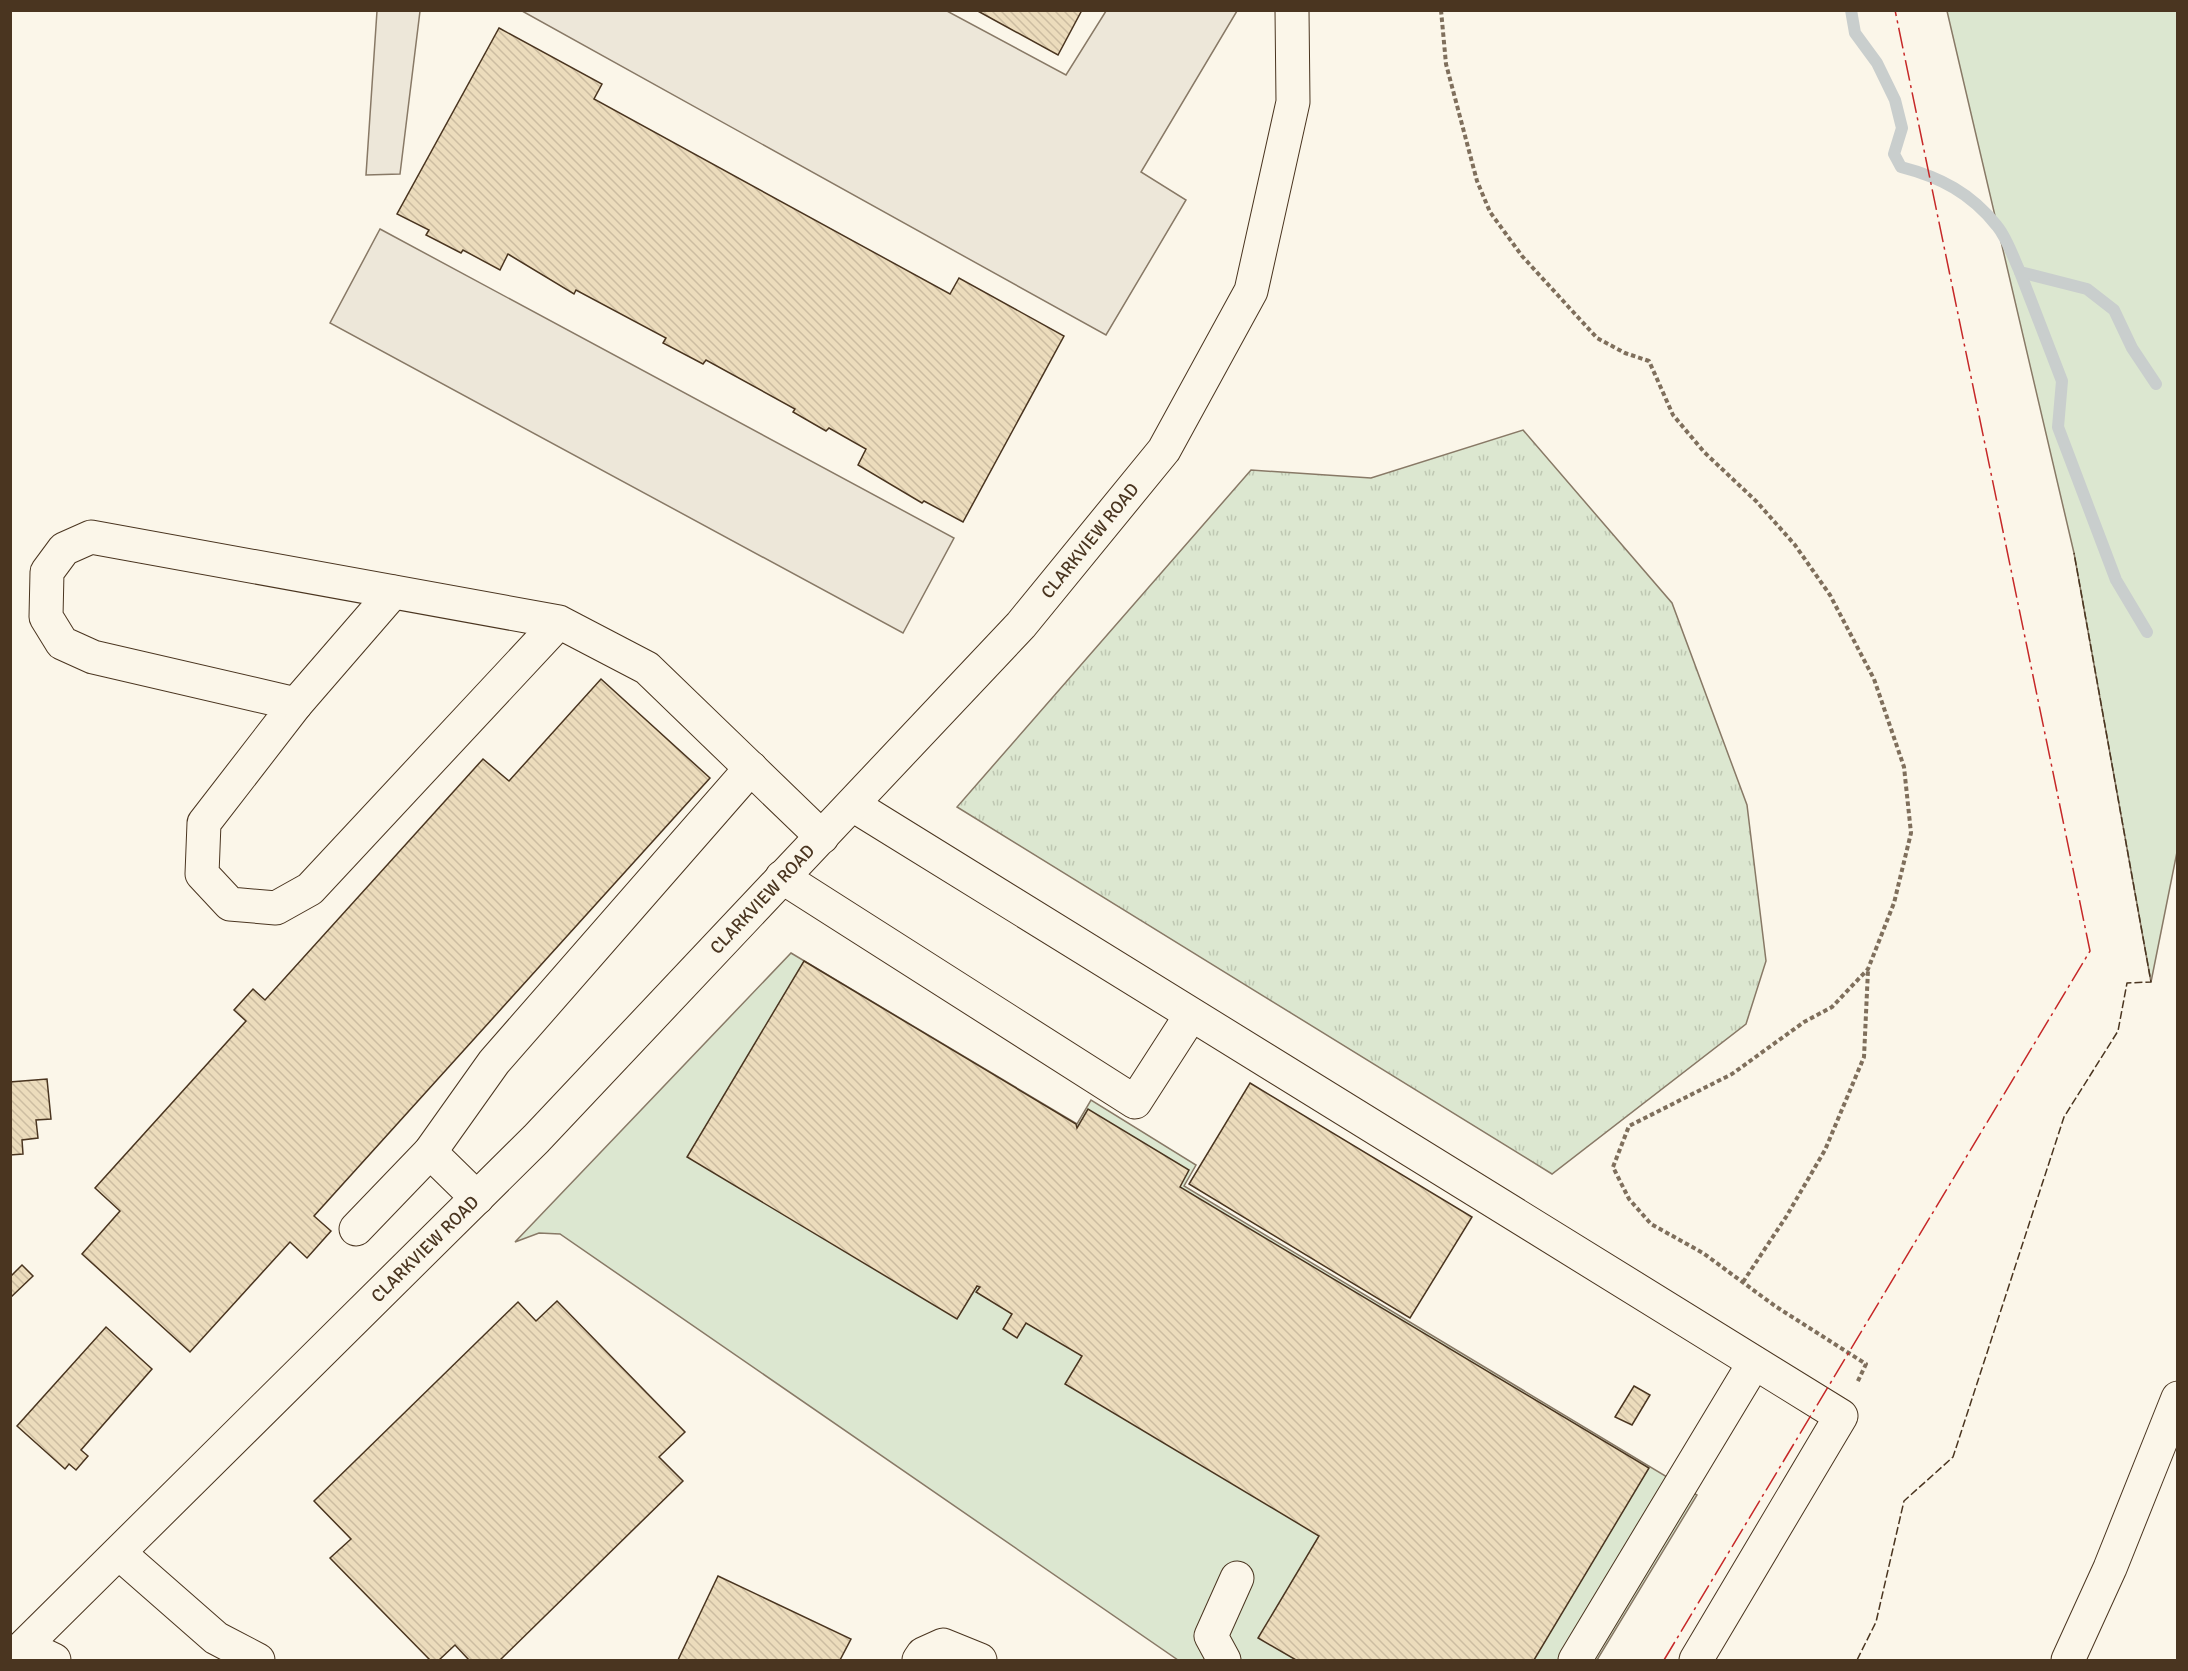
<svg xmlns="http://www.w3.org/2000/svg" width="2188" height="1671" font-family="Signika,sans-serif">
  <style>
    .grass { fill: url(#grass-tufts); stroke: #887966; stroke-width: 1.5 }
    .green { fill: #dce7d0; stroke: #887966; stroke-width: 1.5 }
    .parking { fill: #ede7d9; stroke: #887966; stroke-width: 1.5 }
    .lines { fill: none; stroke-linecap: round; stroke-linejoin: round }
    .stream { stroke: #c9cecd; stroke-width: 12 }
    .building { fill: url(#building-back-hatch); stroke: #4a3520; stroke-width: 1.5 }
    .minor-casing { stroke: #4a3520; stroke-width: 35 }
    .highway-casing { stroke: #4a3520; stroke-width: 35 }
    .path { stroke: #7f6f5c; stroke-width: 4; stroke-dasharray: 4.5 3; stroke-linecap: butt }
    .minor { stroke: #fbf6e9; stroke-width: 33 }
    .highway { stroke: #fbf6e9; stroke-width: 33 }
    .fence { stroke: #4a3520; stroke-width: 1.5; stroke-dasharray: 8 3; stroke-linecap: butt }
    .power { stroke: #c62828; stroke-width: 1.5; stroke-dasharray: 21 4.5 3 4.5; stroke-linecap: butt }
    .labels { text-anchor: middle; stroke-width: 4.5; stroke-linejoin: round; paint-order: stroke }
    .street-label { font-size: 18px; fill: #4a3520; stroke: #fbf6e9 }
  </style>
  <defs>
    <pattern id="grass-tufts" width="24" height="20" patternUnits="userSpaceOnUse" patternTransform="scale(1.5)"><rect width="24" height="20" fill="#dce7d0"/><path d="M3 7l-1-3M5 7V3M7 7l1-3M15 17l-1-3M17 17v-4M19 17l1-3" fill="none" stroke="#bec7b2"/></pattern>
    <pattern id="building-back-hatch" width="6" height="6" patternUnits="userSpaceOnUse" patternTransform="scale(1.5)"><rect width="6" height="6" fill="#ecdcbc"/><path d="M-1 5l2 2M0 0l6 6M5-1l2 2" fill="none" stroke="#ccbda1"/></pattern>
  </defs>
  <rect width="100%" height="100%" fill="#fbf6e9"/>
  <path class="grass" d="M1523 430 1672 603 1747 805 1766 961 1746 1024 1552 1174 957 807 1251 470 1371 478Z"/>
  <g class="green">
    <path d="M1947 11H2177L2178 847 2151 982 2074 553Z"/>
    <path d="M791 953 1077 1124 1091 1100 1196 1165 1184 1186 1697 1495 1597 1660H1178L560 1234 539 1233 515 1242Z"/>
  </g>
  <g class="parking">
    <path d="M377 11H420L400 174 366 175Z"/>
    <path d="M522 11H947L1066 75 1106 11H1237L1141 172 1186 200 1106 335Z"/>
    <path d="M380 229 954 538 903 633 330 323Z"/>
  </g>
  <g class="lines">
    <g class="stream">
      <path d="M1851 10 1855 33 1877 63 1895 100 1902 128 1894 154 1901 167C1940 177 1971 193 1997 226 2007 238 2013 257 2020 272L2087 289 2114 310 2132 348 2156 384"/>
      <path d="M2020 272 2062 381 2058 427 2116 580 2147 632"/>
    </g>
  </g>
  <g class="building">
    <path d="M976 10H1082L1058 55Z"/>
    <path d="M499 28 602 84 594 99 950 294 959 278 1064 336 963 522 924 501 922 503 858 465 866 449 829 428 826 431 793 412 795 409 706 360 703 364 663 343 666 338 576 290 574 294 508 254 500 270 463 250 461 253 426 235 429 230 397 214Z"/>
    <path d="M601 679 710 778 314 1216 331 1231 307 1258 290 1242 190 1352 82 1254 120 1211 95 1188 246 1021 234 1010 253 989 265 1000 483 759 509 781Z"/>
    <path d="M804 961 1076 1124 1077 1128 1088 1109 1189 1170 1180 1187 1649 1468 1534 1660H1296L1258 1638 1319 1536 1065 1384 1082 1356 1026 1323 1017 1338 1003 1329 1012 1314 976 1292 980 1287 977 1286 957 1319 687 1157Z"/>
    <path d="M47 1079 51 1119 36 1120 38 1138 22 1140 23 1154 10 1155V1082Z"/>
    <path d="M1250 1083 1472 1217 1410 1318 1189 1184Z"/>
    <path d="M22 1265 33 1276 10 1298V1277Z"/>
    <path d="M557 1301 685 1432 659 1457 683 1481 500 1660H469L455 1645 439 1660H430L330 1558 351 1539 314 1501 518 1302 536 1321Z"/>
    <path d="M106 1327 152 1369 81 1450 88 1456 76 1470 69 1464 65 1469 17 1426Z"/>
    <path d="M1634 1386 1650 1395 1632 1425 1615 1417Z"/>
    <path d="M718 1576 851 1639 840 1660H678Z"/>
  </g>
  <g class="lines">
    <defs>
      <g id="minor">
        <path d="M559 622 310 889 276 908 230 904 202 874 204 823 296 704 93 657 62 643 46 617 47 572 64 549 91 537 559 622 647 668 822 837"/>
        <path d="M296 704 393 592"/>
        <path d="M853 805 1841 1416 1696 1660"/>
        <path d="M782 877 1135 1102 1191 1015"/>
        <path d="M430 1152 477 1198"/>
        <path d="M356 1229 430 1152 494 1062 751 768"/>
        <path d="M119 1553 216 1638 258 1660"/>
        <path d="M25 1646 54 1660"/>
        <path id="s1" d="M10 1660 536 1139 1021 625 1164 450 1251 291 1293 102 1292 10"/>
        <path d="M919 1660 923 1654 943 1645 980 1660"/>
        <path d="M1224 1660 1211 1636 1237 1578"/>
        <path d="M1575 1660 1754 1363"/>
      </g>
      <path id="highway" d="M2068 1660 2110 1568 2178 1398"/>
    </defs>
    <use href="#minor" class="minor-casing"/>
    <use href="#highway" class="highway-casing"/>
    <g class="path">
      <path d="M1441 10 1446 64 1477 181 1490 212 1522 256 1597 338 1625 353 1649 361 1673 415 1704 452 1757 502 1795 545 1830 595 1874 679 1904 767 1911 833 1894 903 1868 969 1832 1007 1804 1022 1732 1074 1629 1126 1613 1167 1629 1199 1651 1224 1703 1253 1775 1306 1866 1364 1857 1383"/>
      <path d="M1743 1282 1786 1217 1825 1150 1864 1057 1868 970"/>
    </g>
    <use href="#minor" class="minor"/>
    <use href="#highway" class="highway"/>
    <path class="fence" d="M1857 1660 1876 1622 1904 1501 1953 1457 2064 1117 2118 1031 2127 983 2151 982 2074 553"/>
    <path class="power" d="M1664 1660 2090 951 1895 10"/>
  </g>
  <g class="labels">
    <g class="street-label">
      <text dy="6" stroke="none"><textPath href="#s1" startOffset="1556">CLARKVIEW ROAD</textPath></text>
      <text dy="6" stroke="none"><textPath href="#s1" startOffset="1070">CLARKVIEW ROAD</textPath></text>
      <text dy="6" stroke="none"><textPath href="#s1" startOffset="584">CLARKVIEW ROAD</textPath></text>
    </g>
  </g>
  <rect width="2188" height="1671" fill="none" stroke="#4a3520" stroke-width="24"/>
</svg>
